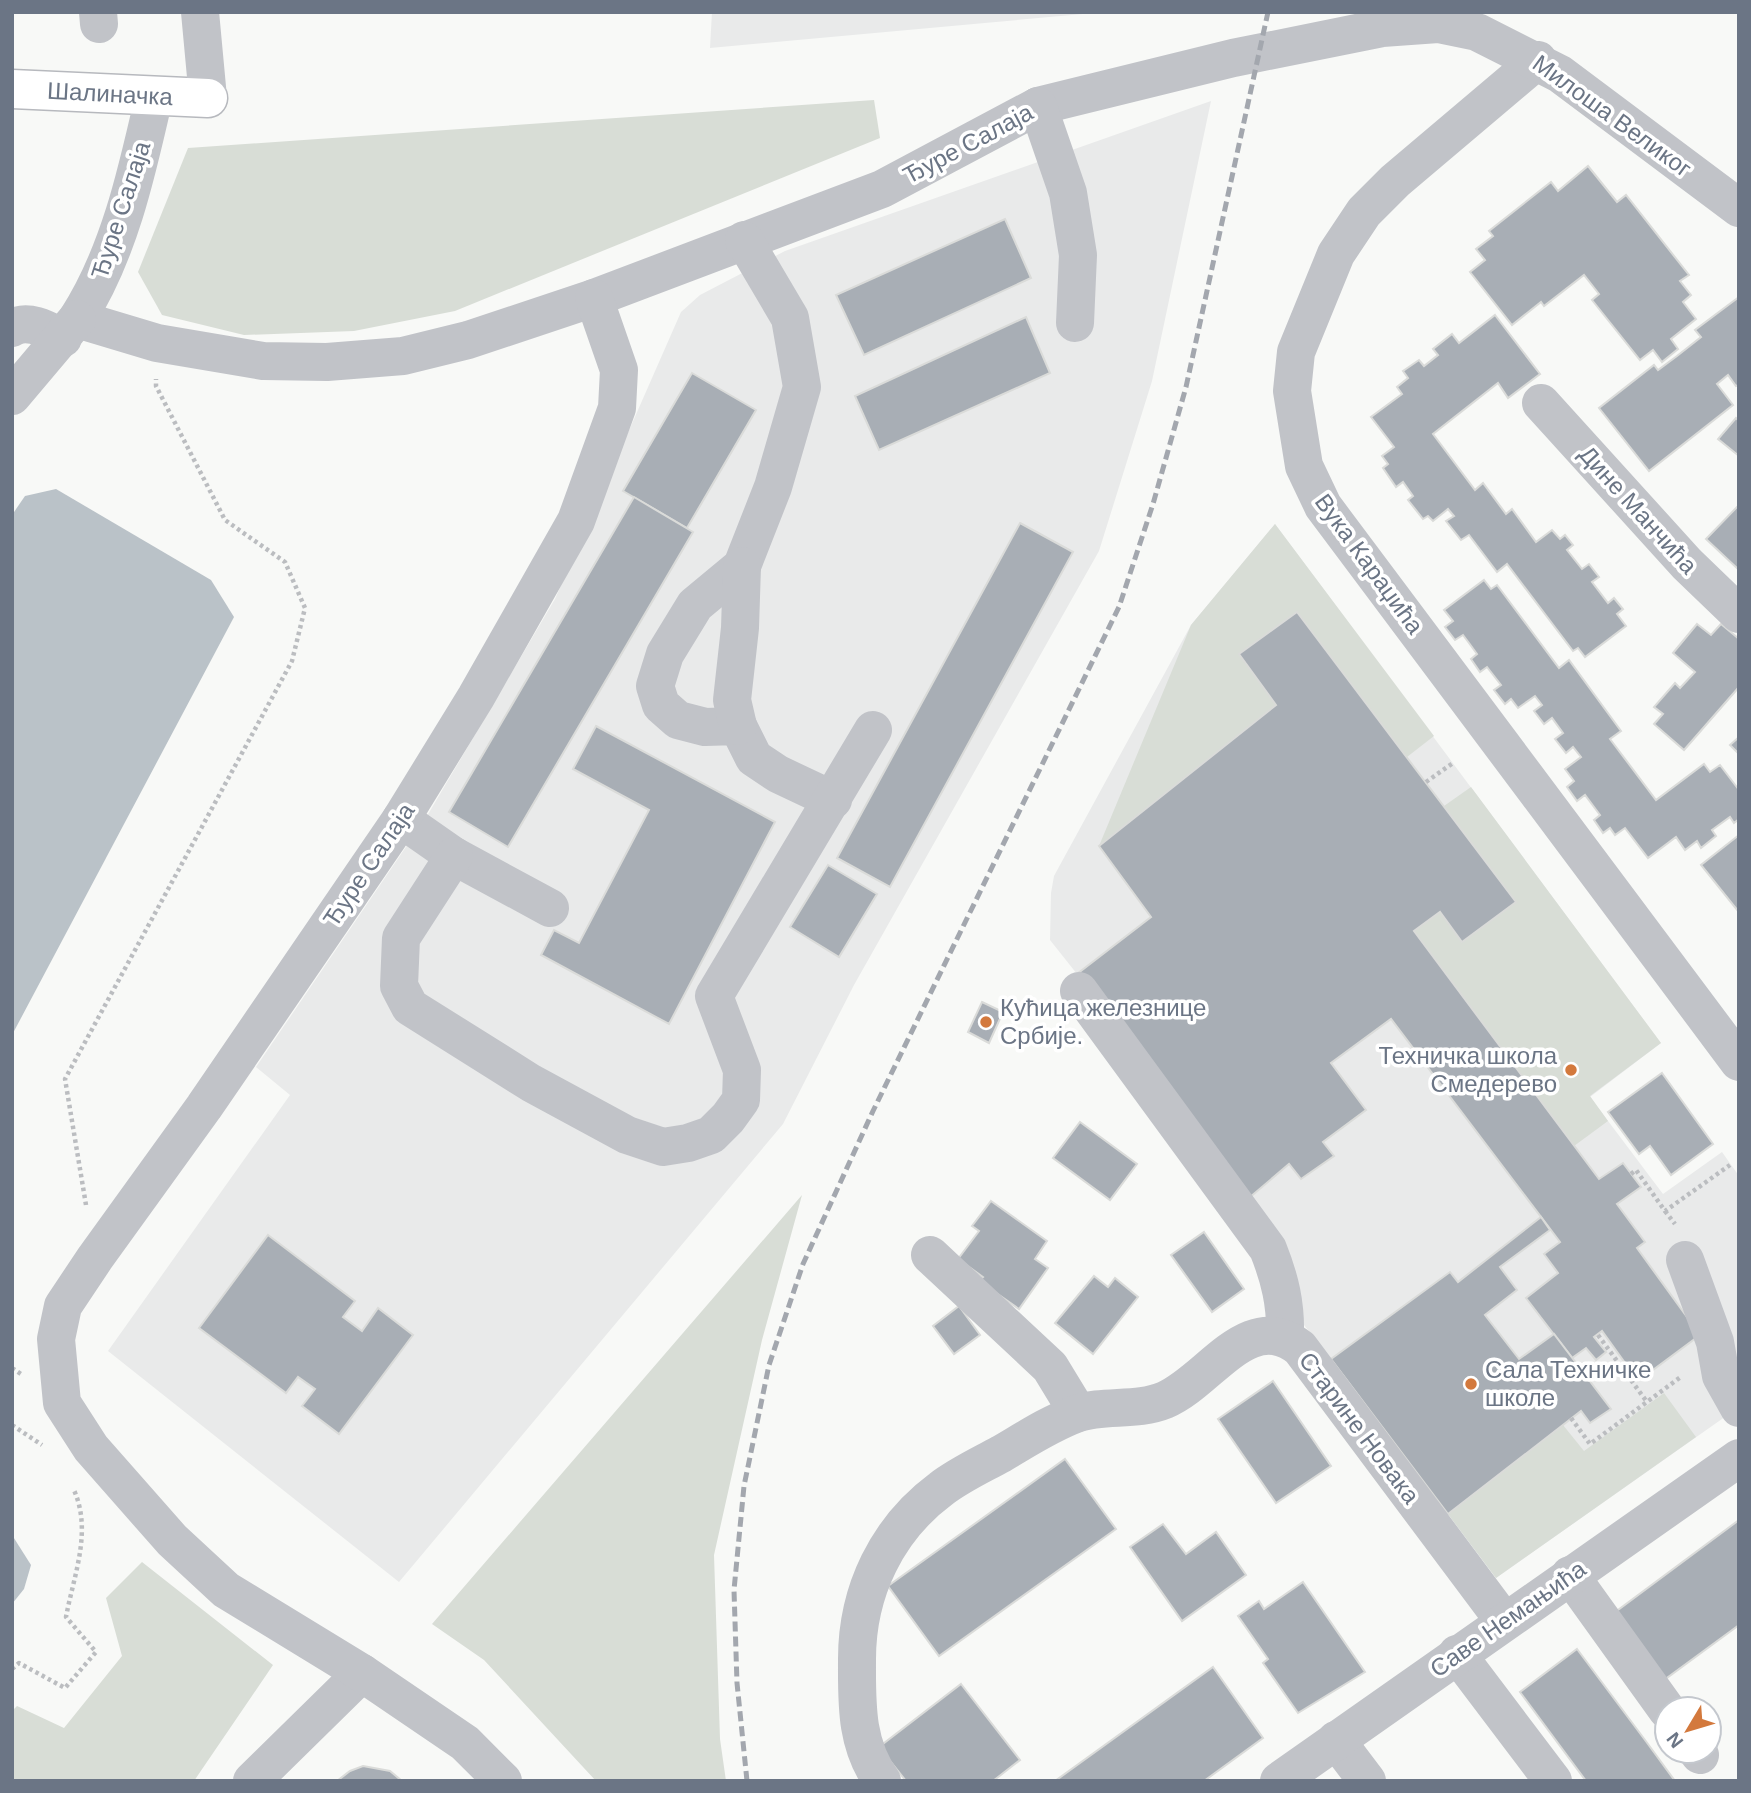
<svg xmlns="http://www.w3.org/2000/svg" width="1751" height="1793" font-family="Helvetica,sans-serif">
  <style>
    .built { fill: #e9eaea }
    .green { fill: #d8ddd6 }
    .water { fill: #bac2c8 }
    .building { fill: #a8aeb5; stroke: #dadbd9; stroke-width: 2 }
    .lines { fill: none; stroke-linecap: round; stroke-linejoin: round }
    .major-casing { stroke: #b7b9be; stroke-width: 41 }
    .path { stroke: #bbbdc0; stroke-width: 4.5; stroke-dasharray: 3.5 3.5; stroke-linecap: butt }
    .minor { stroke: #c1c3c8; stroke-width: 38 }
    .major { stroke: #fff; stroke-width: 38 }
    .rail { stroke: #a3a7ae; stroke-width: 5; stroke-dasharray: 10 5; stroke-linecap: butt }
    .poi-dot { fill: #d3793d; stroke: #fff; stroke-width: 2.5 }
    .labels { text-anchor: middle; stroke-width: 7; stroke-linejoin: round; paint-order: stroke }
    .street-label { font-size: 24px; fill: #6b7585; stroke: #fff }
    .poi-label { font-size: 24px; fill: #6b7585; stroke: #fff; text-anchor: start }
  </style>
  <rect width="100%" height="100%" fill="#f8f9f7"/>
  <g class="built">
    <path d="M712 12H1105L710 48Z"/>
    <path d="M1211 101 1152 381 1099 551 854 985 783 1124 399 1582 108 1351 290 1095 256 1067 427 816 555 599 681 312 700 295 785 251Z"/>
    <path d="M1275 524 1661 1043 1590 1097 1663 1194 1722 1152 1739 1176V1407L1496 1578 1448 1514 1581 1411 1591 1423 1610 1409 1572 1358 1586 1348 1596 1360 1606 1353 1594 1337 1602 1331 1638 1381 1700 1335 1637 1248 1645 1242 1617 1204 1641 1186 1623 1163 1599 1179 1414 931 1440 912 1462 941 1516 902 1297 613 1276 705 1100 846 1151 917 1077 974 1050 940 1051 893 1054 876 1191 625Z"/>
    <path d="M1391 1019 1541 1217 1458 1282 1450 1272 1331 1359 1304 1325 1249 1199 1289 1164 1301 1179 1333 1156 1323 1142 1331 1063Z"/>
    <path d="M1550 1230 1560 1242 1544 1254 1558 1273 1527 1298 1554 1334 1519 1359 1485 1315 1517 1290 1500 1267Z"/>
  </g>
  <g class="green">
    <path d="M874 100 880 138 455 311 354 331 244 335 162 315 138 272 188 148Z"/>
    <path d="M1275 524 1434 736 1407 757 1297 613 1276 705 1099 846 1191 625Z"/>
    <path d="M1471 787 1661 1043 1590 1096 1608 1121 1574 1146 1414 931 1440 912 1462 941 1516 902 1444 806Z"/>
    <path d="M802 1195 762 1340 714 1555 720 1739 726 1781H596L484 1660 432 1624Z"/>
    <path d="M1664 1393 1696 1437 1496 1578 1448 1514 1563 1425 1584 1451Z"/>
    <path d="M142 1562 273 1665 194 1781H12V1711L17 1706 64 1728 122 1656 106 1598Z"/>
  </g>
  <g class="water">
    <path d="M56 489 211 580 234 617 12 1035V515L25 496Z"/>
    <path d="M12 1535 31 1565 24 1589 12 1604Z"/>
  </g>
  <g class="building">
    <path d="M1588 166 1617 202 1626 195 1689 275 1680 281 1691 295 1683 302 1696 319 1671 339 1678 349 1662 362 1653 350 1640 360 1592 300 1599 294 1584 275 1544 306 1541 302 1512 325 1470 272 1485 260 1476 249 1493 236 1489 231 1551 182 1558 191Z"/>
    <path d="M1005 219 1031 278 864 355 836 295Z"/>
    <path d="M1739 297V385L1736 386 1728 375 1717 384 1733 405 1649 471 1599 408 1654 365 1658 370 1677 356 1701 337 1695 330Z"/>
    <path d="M1495 315 1540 374 1508 398 1498 383 1433 434 1475 490 1483 483 1506 514 1512 509 1536 542 1552 530 1560 539 1565 535 1573 545 1567 550 1582 569 1589 564 1599 577 1592 582 1608 603 1614 598 1623 609 1617 614 1626 626 1585 657 1578 648 1573 651 1507 564 1497 572 1469 535 1461 540 1446 521 1454 516 1448 509 1433 521 1428 516 1423 519 1408 500 1413 496 1403 482 1396 487 1383 468 1388 464 1382 456 1394 447 1371 417 1402 394 1397 387 1408 378 1403 371 1419 360 1424 366 1438 355 1433 349 1452 334 1459 343Z"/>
    <path d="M1026 317 1050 373 879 450 855 396Z"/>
    <path d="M692 373 756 410 687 528 623 491Z"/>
    <path d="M1736 418 1739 421V456L1718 439Z"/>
    <path d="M634 497 693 532 508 847 449 812Z"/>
    <path d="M1739 505V570L1706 539Z"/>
    <path d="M1020 523 1073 552 890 887 837 858Z"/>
    <path d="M1484 580 1491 589 1497 585 1559 668 1569 660 1621 731 1610 739 1656 800 1704 764 1710 772 1720 765 1739 790V819L1734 823 1730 817 1712 830 1716 836 1701 848 1697 841 1685 850 1676 837 1648 858 1625 828 1615 835 1610 828 1603 833 1594 820 1600 815 1585 795 1577 801 1567 787 1574 781 1565 769 1581 757 1573 747 1566 753 1555 739 1563 733 1552 718 1544 724 1534 711 1542 705 1535 696 1518 708 1511 699 1505 704 1494 690 1501 685 1487 667 1480 672 1471 659 1477 654 1469 643 1463 635 1455 640 1445 627 1453 621 1444 610Z"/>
    <path d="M1297 612 1516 902 1462 942 1440 912 1414 931 1599 1179 1623 1163 1641 1187 1617 1204 1645 1242 1637 1248 1700 1335 1638 1381 1602 1331 1594 1337 1606 1352 1596 1360 1586 1348 1572 1358 1526 1298 1558 1273 1544 1254 1560 1242 1391 1019 1331 1063 1366 1110 1323 1142 1334 1156 1301 1179 1289 1164 1249 1198 1077 974 1151 917 1099 846 1276 705 1239 654Z"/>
    <path d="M1697 624 1711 635 1721 624 1739 639V687L1684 750 1654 724 1663 714 1654 707 1675 683 1680 688 1695 672 1673 653Z"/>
    <path d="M596 726 775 822 669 1024 541 955 554 930 579 943 649 810 573 769Z"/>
    <path d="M1739 737V754L1730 745Z"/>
    <path d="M1739 835V910L1738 911 1701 865Z"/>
    <path d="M828 865 877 894 839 957 790 927Z"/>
    <path d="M982 1002 1003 1012 989 1043 968 1032Z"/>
    <path d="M1662 1073 1713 1144 1671 1175 1650 1146 1639 1154 1608 1112Z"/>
    <path d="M1080 1122 1137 1164 1110 1200 1053 1158Z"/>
    <path d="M991 1201 1047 1241 1035 1259 1048 1268 1019 1309 979 1281 983 1277 958 1259 979 1231 972 1226Z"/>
    <path d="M1541 1217 1550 1230 1500 1267 1517 1290 1485 1315 1519 1359 1554 1334 1611 1409 1590 1423 1581 1411 1448 1514 1331 1359 1450 1272 1458 1282Z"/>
    <path d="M1204 1232 1244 1289 1212 1312 1171 1255Z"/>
    <path d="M268 1235 355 1301 343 1317 362 1331 378 1308 413 1335 339 1434 302 1406 315 1389 298 1377 286 1393 199 1328Z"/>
    <path d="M1094 1276 1108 1287 1115 1278 1138 1297 1093 1354 1055 1323Z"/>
    <path d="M959 1306 980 1335 954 1354 933 1326Z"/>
    <path d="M1273 1381 1331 1466 1276 1503 1218 1419Z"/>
    <path d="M1065 1459 1116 1529 939 1656 888 1586Z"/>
    <path d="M1739 1520V1625L1664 1680 1614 1613Z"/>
    <path d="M1163 1524 1186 1554 1216 1532 1246 1575 1182 1621 1130 1547Z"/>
    <path d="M1303 1582 1365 1672 1298 1713 1263 1663 1268 1659 1238 1616 1259 1601 1264 1609Z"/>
    <path d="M1577 1649 1645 1740 1675 1781H1586L1520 1692Z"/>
    <path d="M1213 1667 1263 1738 1204 1781H1055Z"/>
    <path d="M961 1684 1020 1760 993 1781H906L879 1747Z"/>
    <path d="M363 1766 390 1771 402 1781H337L350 1771Z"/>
  </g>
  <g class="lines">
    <defs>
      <path id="major" d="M12 89 208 98"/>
    </defs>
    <use href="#major" class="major-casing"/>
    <g class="path">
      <path d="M1426 782 1453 763"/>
      <path d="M1631 1174 1636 1170 1665 1211 1730 1165"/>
      <path d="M86 1205 65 1079 292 661 305 608 285 562 225 520 156 386V379"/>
      <path d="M1665 1211 1675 1224"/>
      <path d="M1598 1335 1647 1402"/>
      <path d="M12 1368 21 1374"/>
      <path d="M1571 1418 1590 1444 1682 1376"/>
      <path d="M12 1425 42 1445"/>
      <path d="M12 1669 19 1663 65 1688 96 1652 66 1617C74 1574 93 1530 73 1488"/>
    </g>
    <g class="minor">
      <path d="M98 12 99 24"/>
      <path d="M200 12 208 98"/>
      <path d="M1538 60 1395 181 1364 212 1336 254 1296 352 1292 391 1304 466 1323 506 1739 1062"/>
      <path d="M154 97C137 172 119 254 77 319L157 343 263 361 327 362 403 356 468 340 594 298 882 189 1038 106 1233 58 1382 28 1438 24 1477 32 1560 74 1739 208"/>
      <path d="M1038 106 1068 193 1078 255 1075 323"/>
      <path d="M744 240 790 318 802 387 773 487 742 566 695 605 665 654 655 686 661 705 678 720 705 727 738 726 754 758 778 774 833 800"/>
      <path d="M12 328C28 318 48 330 63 338"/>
      <path d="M12 396 77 319"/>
      <path d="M1541 403 1687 564 1739 614"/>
      <path d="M738 726 732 700 740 628 742 566"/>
      <path d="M401 819 454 856 550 908"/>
      <path d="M454 856 401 938 399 986 410 1007 531 1083 627 1135 663 1147 688 1143 711 1135 728 1118 741 1100 742 1070 714 996 873 730"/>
      <path d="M1079 991 1268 1249C1280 1279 1286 1304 1285 1337"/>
      <path d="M930 1255 1050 1367 1078 1413"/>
      <path d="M1685 1260 1715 1342 1721 1376 1739 1408"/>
      <path d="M1570 1575 1667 1710"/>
      <path d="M1457 1654 1553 1781"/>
      <path d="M1336 1740 1367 1781"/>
      <path d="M1697 1751 1700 1755"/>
      <path d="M252 1781 362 1673"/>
      <path d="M503 1781 465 1743 362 1673 226 1590 172 1540 91 1448 62 1403 56 1339 63 1306 95 1258 204 1107 401 819 476 697 576 521 617 408 619 370 594 298"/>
      <path d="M882 1781C855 1744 857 1702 857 1659 857 1591 887 1529 941 1489 959 1475 981 1465 1001 1454 1025 1440 1049 1424 1076 1414 1104 1404 1136 1412 1165 1400 1210 1381 1248 1307 1300 1348L1504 1621"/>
      <path d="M1279 1781 1739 1458"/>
    </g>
    <use href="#major" class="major"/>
    <path class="rail" d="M747 1781 737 1683 734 1590 744 1486 769 1365 803 1264 873 1111 1119 607 1153 504 1186 387 1268 12"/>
  </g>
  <g class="poi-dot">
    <circle cx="986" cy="1022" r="7"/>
    <circle cx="1571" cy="1070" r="7"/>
    <circle cx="1471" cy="1384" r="7"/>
  </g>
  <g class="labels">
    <g class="street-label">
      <text transform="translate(110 94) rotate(3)" y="8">Шалиначка</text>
      <text transform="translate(1612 116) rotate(36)" y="8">Милоша Великог</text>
      <text transform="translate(968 144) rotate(-28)" y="8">Ђуре Салаја</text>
      <text transform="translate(121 210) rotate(-72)" y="8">Ђуре Салаја</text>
      <text transform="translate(1638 510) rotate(48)" y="8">Дине Манчића</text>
      <text transform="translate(1369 564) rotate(54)" y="8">Вука Караџића</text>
      <text transform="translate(369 865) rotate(-56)" y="8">Ђуре Салаја</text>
      <text transform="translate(1359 1428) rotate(53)" y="8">Старине Новака</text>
      <text transform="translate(1508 1619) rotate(-35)" y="8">Саве Немањића</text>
    </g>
    <g class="poi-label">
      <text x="1000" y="1016">Кућица железнице<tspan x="1000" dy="28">Србије.</tspan></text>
      <text x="1557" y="1064" text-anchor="end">Техничка школа<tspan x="1557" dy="28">Смедерево</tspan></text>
      <text x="1485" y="1378">Сала Техничке<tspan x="1485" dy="28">школе</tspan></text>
    </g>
  </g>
  <rect width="1751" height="1793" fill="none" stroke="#6b7585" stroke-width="28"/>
  <g transform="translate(1688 1730) rotate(232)"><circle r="33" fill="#ffffff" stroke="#c4c8ce" stroke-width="2"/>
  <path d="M0-5L12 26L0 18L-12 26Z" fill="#d3793d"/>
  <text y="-10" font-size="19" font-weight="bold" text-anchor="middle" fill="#6b7585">N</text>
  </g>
</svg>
